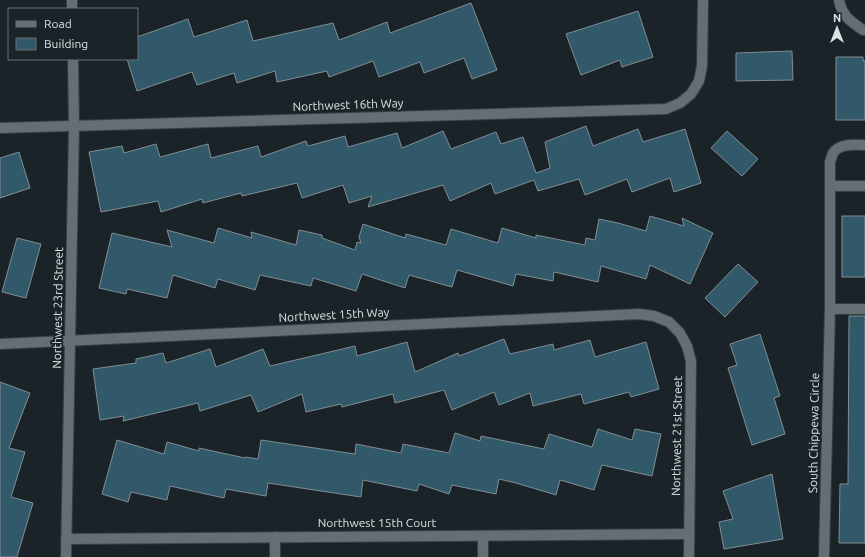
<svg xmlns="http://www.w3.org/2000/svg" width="865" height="557" font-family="Ubuntu,sans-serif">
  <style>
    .building { fill: #325969; stroke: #818d93 }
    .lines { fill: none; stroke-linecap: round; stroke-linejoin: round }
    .minor-casing { stroke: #384043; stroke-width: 12 }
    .minor { stroke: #646f75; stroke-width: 10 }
    .labels { text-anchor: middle; stroke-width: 4; stroke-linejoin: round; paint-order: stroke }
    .street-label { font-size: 12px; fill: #dae0e3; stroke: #1a2428 }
  </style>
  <rect width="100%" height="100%" fill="#1a2428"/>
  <g class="building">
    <path d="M471 3 497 70 472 79 464 58 424 73 420 62 379 77 373 61 329 77 327 71 277 82 275 71 237 83 234 73 197 85 192 72 137 91 127 59H137V37L188 19 194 37 247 20 253 41 333 23 339 40 387 22 390 33Z"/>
    <path d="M638 11 653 57 622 67 620 60 581 75 566 34Z"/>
    <path d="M792 51 793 80 736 81V53Z"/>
    <path d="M836 57H863V61H865V120H836Z"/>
    <path d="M586 126 593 146 638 129 643 142 685 129 701 183 674 192 670 178 632 192 627 179 585 195 579 179 538 191 534 180 495 194 491 183 450 201 443 185 368 207 372 196 349 203 343 185 302 198 297 183 242 196 241 193 203 203 202 199 161 212 158 201 101 212 89 152 122 146 124 153 156 144 160 157 208 144 211 158 258 146 261 157 306 141 308 146 345 136 348 147 397 133 402 148 443 131 451 149 496 132 501 144 523 137 536 173 550 168 545 142Z"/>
    <path d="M727 131 758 159 742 176 711 148Z"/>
    <path d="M19 152 30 188 0 198V158Z"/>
    <path d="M650 216 684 226 682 218 713 233 690 284 650 265 646 279 601 266 598 282 554 272 553 281 516 274 513 286 457 270 452 287 409 275 405 288 362 274 356 291 313 278 311 286 260 275 255 290 218 279 215 288 173 275 167 298 127 289 126 294 99 288 112 233 172 247 167 230 214 243 218 228 252 238 251 232 296 245 299 230 322 235V238L355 250 357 242 361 243 359 237 363 224 405 238 406 234 446 245 451 229 498 243 502 228 536 238V235L585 245 586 238 595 240 599 219 618 223 646 231Z"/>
    <rect x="842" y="216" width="23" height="61"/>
    <path d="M17 238 41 244 26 298 2 292Z"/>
    <path d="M738 264 758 282 725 317 705 298Z"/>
    <path d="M849 316H865V543H839L840 484H848Z"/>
    <path d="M760 334 780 396 774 398 785 434 752 445 728 368 737 365 730 344Z"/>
    <path d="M504 339 510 354 553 344 554 350 590 340 595 357 646 342 659 389 631 397 629 392 584 404 581 394 533 406 530 393 499 405 494 392 452 410 444 390 395 403 393 394 342 407 341 404 306 412 302 394 258 412 251 395 200 411 198 403 123 421 124 416 100 420 93 369 136 363V359L163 353 166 363 210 349 216 367 263 349 270 366 355 346 357 356 407 342 415 372 458 353 459 356Z"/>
    <path d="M0 382 30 393 9 448 25 452 11 497 33 503 17 557H0Z"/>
    <path d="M598 429 632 440 635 429 661 434 652 476 602 465 594 490 560 480 556 495 516 483 499 479 496 494 452 485 449 494 419 484 417 491 363 480 361 497 268 483 266 496 226 489 224 498 170 486 167 500 131 492 128 502 102 494 117 440 164 454 167 442 199 451V448L245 458V457L258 459 261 440 355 454 356 444 401 453 403 444 449 453 455 433 480 441 481 436 544 449 549 434 592 447Z"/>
    <path d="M772 474 783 539 724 549 719 522 733 519 723 491Z"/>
  </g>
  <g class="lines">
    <defs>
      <g id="minor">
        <path d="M72 0V9"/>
        <path d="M839 0C842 16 850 21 863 30H865"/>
        <path d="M0 128 666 109 680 103 691 94 699 81 702 66 703 0"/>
        <path d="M830 186H865"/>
        <path d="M830 309H865"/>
        <path d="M0 344 639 314 654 316 669 322 680 333 687 346 691 361 689 557"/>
        <path d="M66 539 689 534"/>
        <path d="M66 557 74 126 73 59"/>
        <path d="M275 557V537"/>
        <path d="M483 557V536"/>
        <path d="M824 557 830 309V162C831 160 832 155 833 153 840 143 855 145 865 145"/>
      </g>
    </defs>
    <use href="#minor" class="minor-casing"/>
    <use href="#minor" class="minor"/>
  </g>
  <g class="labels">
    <g class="street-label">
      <text transform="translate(348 105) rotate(-2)" y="4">Northwest 16th Way</text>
      <text transform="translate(58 308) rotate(-89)" y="4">Northwest 23rd Street</text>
      <text transform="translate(334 315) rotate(-3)" y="4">Northwest 15th Way</text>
      <text transform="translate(814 433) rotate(-89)" y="4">South Chippewa Circle</text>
      <text transform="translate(677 436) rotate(-89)" y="4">Northwest 21st Street</text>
      <text x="377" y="527">Northwest 15th Court</text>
    </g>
  </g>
  <rect x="8" y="8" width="130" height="52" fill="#1a2428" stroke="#676f73"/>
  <rect x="16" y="21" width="20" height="6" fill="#646f75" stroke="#676f73"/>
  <text x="44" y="28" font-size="12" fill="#dae0e3">Road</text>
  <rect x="16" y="38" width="20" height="12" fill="#325969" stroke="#676f73"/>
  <text x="44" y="48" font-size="12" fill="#dae0e3">Building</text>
  <g transform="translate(837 28)" stroke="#1a2428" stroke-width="3" paint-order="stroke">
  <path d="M0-3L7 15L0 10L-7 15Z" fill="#dae0e3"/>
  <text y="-6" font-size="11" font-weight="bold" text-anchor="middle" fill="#dae0e3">N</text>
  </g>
</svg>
